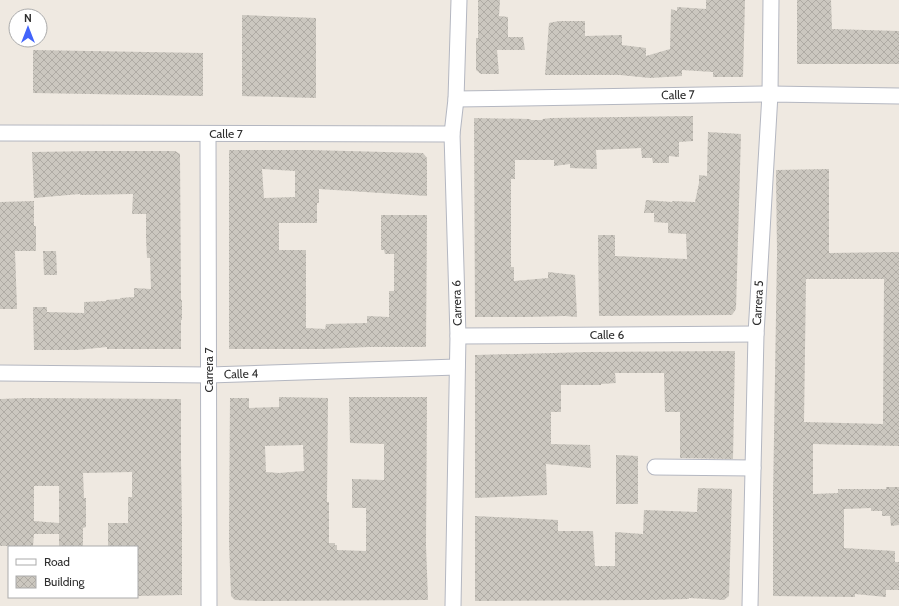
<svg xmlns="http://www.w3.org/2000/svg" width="899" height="606" font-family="Cabin,sans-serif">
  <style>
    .building { fill: url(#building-cross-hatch); fill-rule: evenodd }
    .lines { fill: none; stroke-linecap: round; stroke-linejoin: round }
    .street-casing { stroke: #b4b7c1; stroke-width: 17 }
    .street { stroke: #fff; stroke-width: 15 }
    .labels { text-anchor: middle; stroke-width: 3; stroke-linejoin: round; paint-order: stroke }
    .street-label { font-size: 12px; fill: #2e2e2e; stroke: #fff }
  </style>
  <defs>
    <pattern id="building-cross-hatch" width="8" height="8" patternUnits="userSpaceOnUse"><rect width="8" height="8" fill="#cbc7bf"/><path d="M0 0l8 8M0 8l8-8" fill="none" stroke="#afaba4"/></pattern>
  </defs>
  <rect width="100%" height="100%" fill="#efe9e1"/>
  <g class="building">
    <path d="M478 0H500L499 16 508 17V37H523L525 50H497L499 74H481L476 70V38H478Z"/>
    <path d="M706 0H745L743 77H713V72L682 70V76L650 78 620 75H545L549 23 559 21H585V36L622 35V45L646 48V56L670 49 671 9 677 11V7L706 9Z"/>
    <path d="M797 0H831L832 29 899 31V64H797Z"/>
    <path d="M242 15 316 18V98L242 96Z"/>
    <path d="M33 50 203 53V96L33 93Z"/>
    <path d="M693 116V141L679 142V157L669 156V163H653L652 158H642L641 148 596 150 597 169 570 168V164L554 166V160H515V179H511V267H514V281L548 278V272L575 275 577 317 565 316 526 317H475L474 118 530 119 531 120H542L543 119 551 118Z"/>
    <path d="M708 132 741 134 736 309 732 315 599 316 598 235H615V256L687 259 686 234 668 233V223L654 222V213H644L646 200 672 202V201L695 202 699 183V175L707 176Z"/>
    <path d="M229 150H310L423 153 427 158V196L319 189V203H317V223H279V250H306V328L325 329 326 324 367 323V316L389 317V291H394V254H385L384 250H381V215H427L426 347H368L323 349H229ZM262 169 295 171V197L264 198Z"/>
    <path d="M96 151H175L180 154 181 300H182V320H181V349H107V347L77 350H34L33 307H47V312L84 313V302L106 301V300L120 299V298L134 297V288L151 289 150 258H147L146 238V214H132L133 194 80 195V194L34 198 32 152Z"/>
    <path d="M829 169V253L899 252V446L813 444V494L838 493V489H886V487H899V525L891 526 890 516H882V511H871V508L844 509V548L895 551V562H899V590H886V597L855 594V597L773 596V497L777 254 776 170ZM806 279H884L883 424 804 422Z"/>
    <path d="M34 201V226H36V251H15L17 309H0V202Z"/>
    <path d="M43 251H56L57 275H44Z"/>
    <path d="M735 351 733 459 680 458V412H665L664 373H615L616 383 601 384V385H561V412H551V444L590 445 591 468 546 464 547 495 475 498V355L589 352Z"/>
    <path d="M279 397 328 398 327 502H329V543H335V545H337V550L366 551V508H352V479L384 480V444L350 443 349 397H427L426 545 428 600 260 601 235 600 231 596 229 542 230 398H249V408L279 407ZM303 445 304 471 279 473 266 472 265 446Z"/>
    <path d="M27 398 181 399V460L182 521V595L137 596V547H108V523H128V497H132V472L83 473 84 498H86V527L83 528V547H59V534H34L33 546H0V399ZM34 486H59V523L34 521Z"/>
    <path d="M616 455 638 456V504H616Z"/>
    <path d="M698 488 732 489 729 596 724 600 689 598V599L648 600 475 601V516L558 520V531H593L595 566H615V532L643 534 644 510 697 512Z"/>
  </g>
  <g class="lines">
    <defs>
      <g id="street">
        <path d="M456 99 770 94 899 96"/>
        <path d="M0 133 452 134"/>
        <path d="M208 134 209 606"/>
        <path d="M458 336 756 334"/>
        <path d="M0 373 209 375 457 367"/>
        <path d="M655 467 753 468"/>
        <path d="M453 606 458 336 452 134 456 99 459 0"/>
        <path d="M750 606 756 334 770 94 771 0"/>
      </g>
    </defs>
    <use href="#street" class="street-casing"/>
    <use href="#street" class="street"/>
  </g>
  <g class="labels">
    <g class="street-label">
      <text transform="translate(678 95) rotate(-1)" y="4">Calle 7</text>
      <text x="226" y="138">Calle 7</text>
      <text transform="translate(457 303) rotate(-92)" y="4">Carrera 6</text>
      <text transform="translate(758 303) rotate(-87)" y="4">Carrera 5</text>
      <text x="607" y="339">Calle 6</text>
      <text transform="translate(209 370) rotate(-90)" y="4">Carrera 7</text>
      <text transform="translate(241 374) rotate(-2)" y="4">Calle 4</text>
    </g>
  </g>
  <rect x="8" y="546" width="130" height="52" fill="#ffffff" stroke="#ababab"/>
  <rect x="16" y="559" width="20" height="6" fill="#ffffff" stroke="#ababab"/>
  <text x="44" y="566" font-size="12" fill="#2e2e2e">Road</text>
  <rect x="16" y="576" width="20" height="12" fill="url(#building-cross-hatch)" stroke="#ababab"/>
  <text x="44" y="586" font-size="12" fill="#2e2e2e">Building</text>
  <g transform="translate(28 28)"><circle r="19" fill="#ffffff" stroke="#ababab"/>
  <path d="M0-3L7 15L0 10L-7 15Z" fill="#4264fb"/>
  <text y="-6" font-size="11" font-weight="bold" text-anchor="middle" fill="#2e2e2e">N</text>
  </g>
</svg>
